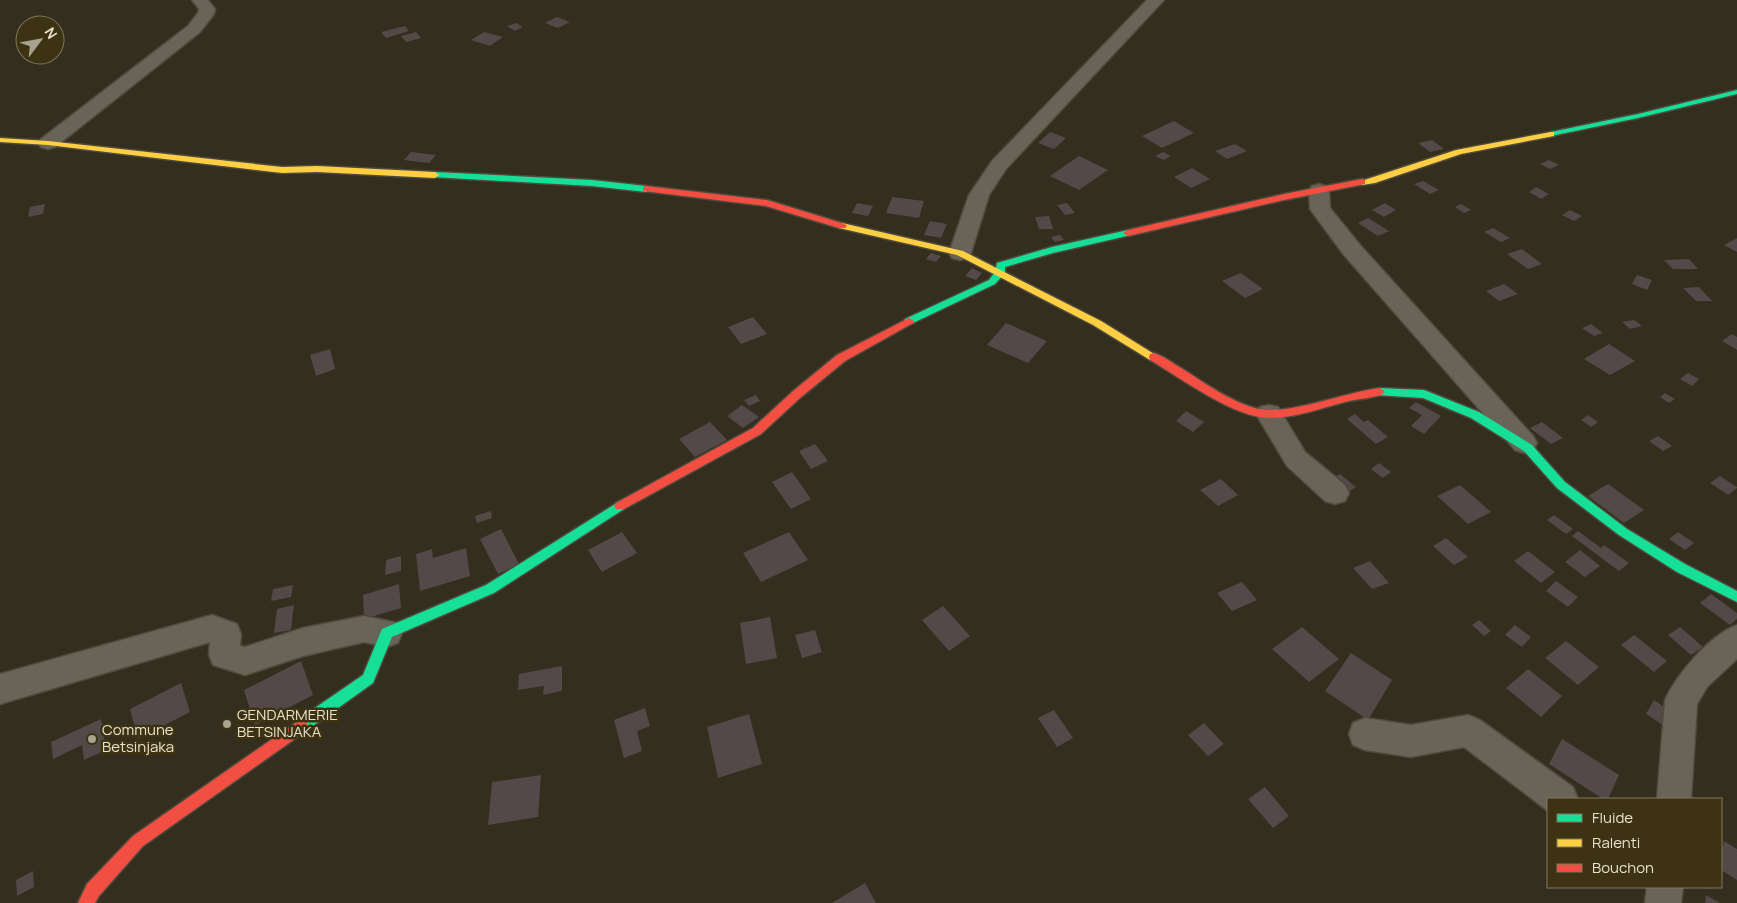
<svg xmlns="http://www.w3.org/2000/svg" width="1737" height="903" font-family="Manrope,sans-serif">
  <style>
    .building { fill: #534949 }
    .lines { fill: none; stroke-linecap: round; stroke-linejoin: round }
    .street-casing { stroke: #4f4a3d; stroke-width: 3 }
    .fast-casing { stroke: #4f4a3d; stroke-width: 3 }
    .slow-casing { stroke: #4f4a3d; stroke-width: 3 }
    .jam-casing { stroke: #4f4a3d; stroke-width: 3 }
    .street { fill: #696458; fill-rule: evenodd }
    .fast { fill: #16e098; fill-rule: evenodd }
    .slow { fill: #ffcf43; fill-rule: evenodd }
    .jam { fill: #f24e42; fill-rule: evenodd }
    .poi-dot { fill: #a8a291; stroke: #3d3313; stroke-width: 2 }
    .labels { text-anchor: middle; stroke-width: 5; stroke-linejoin: round; paint-order: stroke }
    .near-poi-label { font-size: 15px; fill: #e7e1cf; stroke: #3d3313; text-anchor: start }
  </style>
  <rect width="100%" height="100%" fill="#332e1d"/>
  <g class="building">
    <path d="M557 17 570 22 558 28 545 23Z"/>
    <path d="M516 23 523 27 515 31 507 26Z"/>
    <path d="M405 26 409 31 386 38 381 32Z"/>
    <path d="M416 32 421 38 406 42 401 36Z"/>
    <path d="M484 32 503 37 490 46 471 40Z"/>
    <path d="M1174 121 1194 133 1162 148 1142 136Z"/>
    <path d="M1050 132 1066 138 1054 149 1038 143Z"/>
    <path d="M1432 140 1444 149 1430 152 1418 143Z"/>
    <path d="M1235 144 1247 151 1227 159 1215 151Z"/>
    <path d="M411 152 436 155 429 163 404 160Z"/>
    <path d="M1163 152 1171 156 1164 160 1155 156Z"/>
    <path d="M1079 156 1108 170 1079 190 1050 176Z"/>
    <path d="M1549 160 1559 165 1550 169 1540 164Z"/>
    <path d="M1192 168 1210 179 1191 188 1174 177Z"/>
    <path d="M1423 181 1439 190 1430 194 1414 184Z"/>
    <path d="M1536 187 1549 194 1541 199 1529 192Z"/>
    <path d="M892 197 924 201 919 218 886 213Z"/>
    <path d="M857 203 873 206 868 216 852 213Z"/>
    <path d="M1067 203 1075 213 1065 215 1057 205Z"/>
    <path d="M1385 203 1396 210 1384 217 1372 210Z"/>
    <path d="M45 204 43 214 28 217 30 207Z"/>
    <path d="M1461 204 1471 210 1464 213 1455 207Z"/>
    <path d="M1570 210 1582 216 1574 221 1562 215Z"/>
    <path d="M1049 216 1053 229H1039L1035 217Z"/>
    <path d="M1368 218 1389 231 1378 236 1358 223Z"/>
    <path d="M930 221 947 224 941 238 924 235Z"/>
    <path d="M1493 228 1510 238 1501 242 1484 232Z"/>
    <path d="M1060 235 1064 240 1055 242 1051 237Z"/>
    <path d="M1737 238V252L1724 245Z"/>
    <path d="M1522 249 1542 264 1528 269 1507 254Z"/>
    <path d="M931 253 941 256 936 262 926 259Z"/>
    <path d="M1689 259 1698 269H1673L1664 260Z"/>
    <path d="M972 268 982 273 976 280 965 276Z"/>
    <path d="M1241 273 1263 289 1245 298 1222 281Z"/>
    <path d="M1637 275 1652 280 1647 290 1632 284Z"/>
    <path d="M1504 284 1518 294 1499 301 1486 291Z"/>
    <path d="M1699 287 1712 301H1696L1683 288Z"/>
    <path d="M753 317 767 334 741 344 728 327Z"/>
    <path d="M1634 320 1642 326 1630 329 1622 322Z"/>
    <path d="M1006 323 1047 341 1028 363 987 345Z"/>
    <path d="M1591 324 1603 333 1594 336 1582 328Z"/>
    <path d="M1732 334 1737 337V350L1722 341Z"/>
    <path d="M1609 344 1635 361 1610 375 1584 359Z"/>
    <path d="M330 349 335 369 316 376 310 355Z"/>
    <path d="M1688 373 1699 379 1692 386 1680 379Z"/>
    <path d="M1665 393 1675 399 1669 403 1660 397Z"/>
    <path d="M756 395 760 401 749 406 744 400Z"/>
    <path d="M1416 402 1441 416 1424 434 1411 426 1422 415 1409 408Z"/>
    <path d="M742 405 759 417 743 428 727 416Z"/>
    <path d="M1186 411 1204 422 1193 432 1176 421Z"/>
    <path d="M1355 414 1364 422 1368 420 1388 437 1376 444 1347 419Z"/>
    <path d="M1588 415 1598 422 1591 427 1581 420Z"/>
    <path d="M710 422 727 440 695 457 679 439Z"/>
    <path d="M1542 422 1563 438 1551 444 1530 428Z"/>
    <path d="M1658 436 1672 446 1663 451 1649 441Z"/>
    <path d="M815 444 828 461 811 469 799 451Z"/>
    <path d="M1379 463 1391 472 1383 478 1371 469Z"/>
    <path d="M792 472 811 499 791 509 772 482Z"/>
    <path d="M1340 474 1356 487 1348 492 1332 479Z"/>
    <path d="M1720 476 1737 487V488L1728 495 1710 483Z"/>
    <path d="M1221 479 1238 495 1218 506 1200 490Z"/>
    <path d="M1608 484 1644 510 1624 523 1588 496Z"/>
    <path d="M1460 485 1491 512 1468 524 1437 496Z"/>
    <path d="M491 511 492 518 477 523 475 516Z"/>
    <path d="M1554 515 1573 529 1566 534 1547 520Z"/>
    <path d="M501 529 519 564 498 574 480 539Z"/>
    <path d="M1578 531 1601 548 1604 545 1629 563 1619 571 1572 536Z"/>
    <path d="M622 532 637 553 602 572 588 550Z"/>
    <path d="M789 532 808 560 761 582 743 553Z"/>
    <path d="M1678 532 1694 543 1685 550 1669 539Z"/>
    <path d="M1446 538 1468 557 1454 565 1433 546Z"/>
    <path d="M466 548 470 576 420 591 416 554 432 549 433 558Z"/>
    <path d="M1580 550 1600 566 1585 577 1565 562Z"/>
    <path d="M1528 551 1555 572 1541 583 1514 561Z"/>
    <path d="M401 556V571L385 575 386 560Z"/>
    <path d="M1370 561 1389 583 1372 589 1353 568Z"/>
    <path d="M1556 581 1578 597 1568 607 1546 591Z"/>
    <path d="M1242 582 1257 600 1232 611 1217 593Z"/>
    <path d="M399 584 401 608 364 619 363 595Z"/>
    <path d="M293 585 291 597 271 601 273 589Z"/>
    <path d="M1711 594 1737 613V619L1730 625 1700 603Z"/>
    <path d="M294 605 291 630 274 633 277 609Z"/>
    <path d="M943 606 970 636 949 651 922 620Z"/>
    <path d="M770 617 777 658 746 664 740 623Z"/>
    <path d="M1479 620 1491 631 1484 636 1472 625Z"/>
    <path d="M1515 625 1531 637 1522 647 1505 635Z"/>
    <path d="M1302 627 1339 659 1309 682 1272 649Z"/>
    <path d="M1680 627 1703 647 1691 655 1668 635Z"/>
    <path d="M815 630 822 652 802 658 795 635Z"/>
    <path d="M1634 635 1667 661 1654 672 1621 645Z"/>
    <path d="M1566 641 1599 667 1578 685 1545 658Z"/>
    <path d="M1351 653 1392 680 1368 720 1325 691Z"/>
    <path d="M301 661 313 695 255 725 244 690Z"/>
    <path d="M562 666V691L543 695 544 686 518 690 519 674Z"/>
    <path d="M1528 669 1562 696 1541 717 1506 688Z"/>
    <path d="M181 683 190 712 138 739 130 709Z"/>
    <path d="M1654 700 1670 711 1663 725 1646 714Z"/>
    <path d="M645 708 650 726 637 731 642 751 624 758 614 720Z"/>
    <path d="M1054 710 1073 738 1057 747 1038 718Z"/>
    <path d="M749 714 762 764 718 778 707 727Z"/>
    <path d="M101 719 106 750 84 760 82 745 53 759 51 742Z"/>
    <path d="M1204 723 1224 744 1208 756 1188 735Z"/>
    <path d="M1562 739 1619 775 1608 799H1603L1549 764Z"/>
    <path d="M541 775 538 817 488 825 492 782Z"/>
    <path d="M1265 787 1289 816 1273 828 1248 799Z"/>
    <path d="M1724 841 1737 849V880L1721 870V854Z"/>
    <path d="M33 871 34 887 17 896 16 880Z"/>
    <path d="M865 883 876 903H832Z"/>
    <path d="M1706 895 1720 903H1705Z"/>
  </g>
  <g class="lines">
    <defs>
      <g id="street">
        <path d="M192 0H208L215 9 214 14 200 32 55 147 48 149 41 147 38 143 41 139 188 26 198 13 199 9Z"/>
        <path d="M1147 0H1164L1006 169 989 195 971 253 968 258 960 260 952 258 949 253 969 195 992 161Z"/>
        <path d="M1319 184 1326 186 1329 190 1330 208 1360 245 1533 436 1537 443 1533 450 1524 453 1515 450 1344 255 1310 209 1309 190 1312 186Z"/>
        <path d="M1269 405 1278 407 1305 452 1345 485 1349 493 1345 501 1335 504 1325 501 1287 466 1256 414 1260 407Z"/>
        <path d="M212 615 237 624 241 634 240 646 245 647 303 628 364 616 398 623 402 633 398 643 387 647 364 642 303 656 245 675 213 665 209 655 210 642 0 704V674Z"/>
        <path d="M1737 625V659L1707 687 1697 704 1691 799H1657L1665 700C1677 674 1710 635 1737 625Z"/>
        <path d="M1468 715 1480 720 1573 787 1578 799H1548V811L1464 747 1411 757 1365 750 1353 745 1349 734 1353 723 1365 718 1411 725Z"/>
        <path d="M1647 887H1683L1681 903H1645Z"/>
      </g>
      <g id="fast">
        <path d="M1737 90V94L1638 118 1551 136 1547 134 1551 132 1638 114Z"/>
        <path d="M435 172 592 180 646 186 650 189 646 192 592 186 432 177 431 175Z"/>
        <path d="M1128 230 1131 231V235L1053 253 1005 267V273L995 284 913 323 909 324 904 321 905 319 989 280 995 272 997 263 1052 247Z"/>
        <path d="M1380 388 1424 390 1479 412 1532 445 1565 482 1627 529 1685 564 1737 591V602L1677 572 1619 535 1557 488 1524 451 1471 418 1423 398 1376 395 1375 392Z"/>
        <path d="M620 501 624 503 626 506 624 509 494 593 392 637 373 683 306 731 301 733 296 731 294 726 296 721 363 675 382 629 486 585Z"/>
      </g>
      <g id="slow">
        <path d="M1551 132H1554V136L1461 154 1375 183 1362 185 1358 182 1456 150Z"/>
        <path d="M0 138 48 141 282 167 317 166 435 172 439 175 435 178 317 172 282 173 48 145 0 142Z"/>
        <path d="M842 223 963 251 1101 321 1159 357 1158 360H1150L1093 325 957 255 839 228 837 226Z"/>
      </g>
      <g id="jam">
        <path d="M1362 179 1365 180V184L1284 200 1128 236 1123 233 1128 230 1284 194Z"/>
        <path d="M646 186 767 200 845 224 847 226 845 228H839L766 206 643 191V187Z"/>
        <path d="M909 318 914 321 913 323 845 361 800 398 761 434 624 509H616L614 506 616 503 753 428 792 392 837 355Z"/>
        <path d="M1154 353C1164 356 1172 363 1181 368 1205 383 1232 403 1259 409 1291 415 1345 392 1380 388L1385 392C1381 398 1354 399 1345 402 1321 408 1296 418 1270 418 1234 418 1181 378 1150 360L1149 357 1150 354Z"/>
        <path d="M301 719 306 721 308 726 306 731 143 846 99 896 95 903H78L87 884 133 836Z"/>
      </g>
    </defs>
    <use href="#street" class="street-casing"/>
    <use href="#fast" class="fast-casing"/>
    <use href="#slow" class="slow-casing"/>
    <use href="#jam" class="jam-casing"/>
    <use href="#street" class="street"/>
    <use href="#fast" class="fast"/>
    <use href="#slow" class="slow"/>
    <use href="#jam" class="jam"/>
  </g>
  <g class="poi-dot">
    <circle cx="227" cy="724" r="5"/>
    <circle cx="92" cy="739" r="5"/>
  </g>
  <g class="labels">
    <g class="near-poi-label">
      <text x="237" y="720">GENDARMERIE<tspan x="237" dy="17">BETSINJAKA</tspan></text>
      <text x="102" y="735">Commune<tspan x="102" dy="17">Betsinjaka</tspan></text>
    </g>
  </g>
  <rect x="1547" y="798" width="175" height="90" fill="#3d3313" stroke="#81795e"/>
  <rect x="1557" y="814" width="25" height="8" fill="#16e098" stroke="#81795e"/>
  <text x="1592" y="823" font-size="15" fill="#e7e1cf">Fluide</text>
  <rect x="1557" y="839" width="25" height="8" fill="#ffcf43" stroke="#81795e"/>
  <text x="1592" y="848" font-size="15" fill="#e7e1cf">Ralenti</text>
  <rect x="1557" y="864" width="25" height="8" fill="#f24e42" stroke="#81795e"/>
  <text x="1592" y="873" font-size="15" fill="#e7e1cf">Bouchon</text>
  <g transform="translate(40 40) rotate(58)"><circle r="24" fill="#3d3313" stroke="#81795e"/>
  <path d="M0-4L9 19L0 12L-9 19Z" fill="#a8a291"/>
  <text y="-8" font-size="14" font-weight="bold" text-anchor="middle" fill="#e7e1cf">N</text>
  </g>
</svg>
